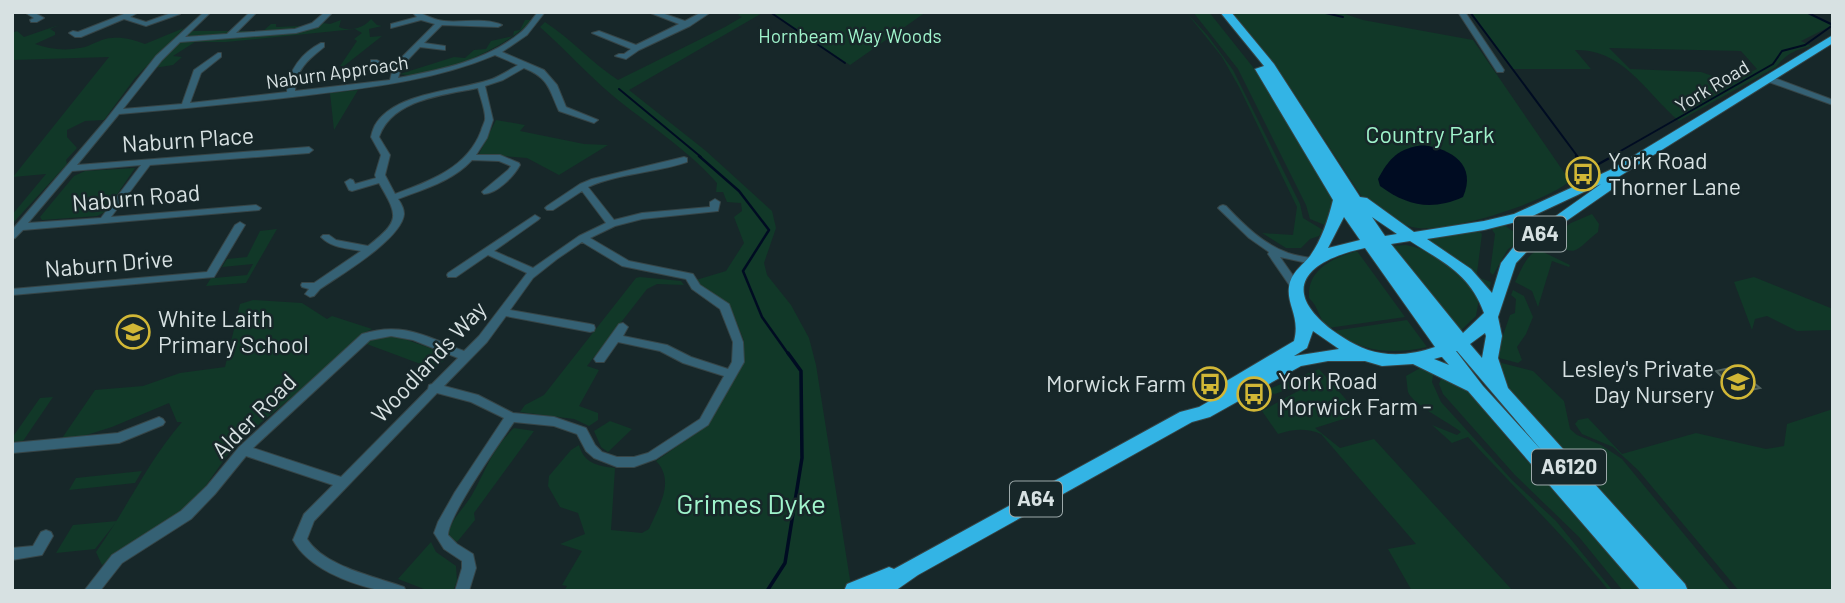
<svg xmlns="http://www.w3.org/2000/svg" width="1845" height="603" font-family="Barlow,sans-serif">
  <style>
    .green { fill: #113828; fill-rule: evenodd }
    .water { fill: #000c22 }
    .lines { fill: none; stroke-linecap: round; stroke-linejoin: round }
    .stream-far2 { stroke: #000c22; stroke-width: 2 }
    .stream-far1 { stroke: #000c22; stroke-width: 2.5 }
    .stream { stroke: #000c22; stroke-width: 3.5 }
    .building { fill: #2d3d3a; stroke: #516260; stroke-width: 2 }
    .minor-casing { stroke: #364547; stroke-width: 2 }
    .highway-casing { stroke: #364547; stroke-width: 2 }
    .minor { fill: #356174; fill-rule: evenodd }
    .highway { fill: #33b4e5; fill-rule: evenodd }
    .labels { text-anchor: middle; stroke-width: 5; stroke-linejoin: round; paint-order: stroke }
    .far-park-label { font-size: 19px; fill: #a0f4cc; stroke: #172729 }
    .far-street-label { font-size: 19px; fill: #d7e1e2; stroke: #172729 }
    .shield { fill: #172729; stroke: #9da9aa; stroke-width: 2 }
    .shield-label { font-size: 21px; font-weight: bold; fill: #d7e1e2 }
    .park-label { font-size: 23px; fill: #a0f4cc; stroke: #172729 }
    .street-label { font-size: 23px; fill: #d7e1e2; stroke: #172729 }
    .poi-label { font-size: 23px; fill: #d7e1e2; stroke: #172729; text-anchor: start }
    .near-park-label { font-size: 28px; fill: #a0f4cc; stroke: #172729 }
  </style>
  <rect width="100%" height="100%" fill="#172729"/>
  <g class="green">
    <path d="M743 12H764L629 90 706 151 772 211 776 228 764 263 767 275 791 305 809 338 816 365 851 586 841 591H564L567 586 562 585 582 551 560 544 585 534 578 513 560 507 548 486 549 476 571 450 579 445C584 463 597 466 615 468L611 530 642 533 649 529C658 508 676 481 656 461L709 424 742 366 744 341 735 318 730 308 703 290 696 280 726 271 744 243 734 217 742 211 741 203 727 202 723 192H716L717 183C686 148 647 124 612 95 587 74 565 49 540 27L545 22C571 39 592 63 618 80L725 27 742 17 738 15Z"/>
    <path d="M769 12H926L850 65Z"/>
    <path d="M1186 12 1208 36 1233 70 1300 204 1303 218 1323 230 1319 236 1310 239 1301 248H1286L1262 233 1293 235 1297 207 1239 87 1222 57Z"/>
    <path d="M1193 12H1209L1268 86 1330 195 1333 202 1332 228 1310 219 1306 205 1238 69Z"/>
    <path d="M1229 12H1339L1363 20 1473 40 1570 181C1544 203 1445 235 1412 227 1393 223 1376 210 1362 197L1289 86Z"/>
    <path d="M1471 12H1806L1833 25 1801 41 1811 46C1795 50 1786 54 1776 67L1679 121C1646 93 1624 49 1575 50L1591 69H1513ZM1609 48 1741 51 1757 69 1730 82 1701 72 1630 69Z"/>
    <path d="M371 19 377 25 382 26 369 29 370 37 382 36 344 66H340L357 41 354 39 362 33 355 29 226 42H195L173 56 182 57 173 65 154 68 191 31H263L271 24H276V27L303 26 316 22 330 24 341 20 339 27C350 32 364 28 371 19Z"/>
    <path d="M525 20H532C511 45 432 82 400 74L454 57 465 58 474 50 486 49 491 41 513 36 514 31 520 30Z"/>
    <path d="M59 25 50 29 55 32V35L35 44C51 50 67 51 85 47 94 44 103 38 112 38 124 37 134 40 145 44L184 28 135 78 104 120 85 121 67 130V137L77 148 66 160 67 164 12 224V215L46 174 13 177 109 57 12 60V33L17 31 24 37Z"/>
    <path d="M358 90 334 130 330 93Z"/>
    <path d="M496 120 525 125 520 131 584 144 608 145 559 175 527 158 479 154Z"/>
    <path d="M135 168 105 212 97 216 42 220 40 217 74 176 85 171Z"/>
    <path d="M1592 214 1599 224 1598 232C1573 252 1578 257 1551 242L1550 238 1571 223Z"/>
    <path d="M1504 225 1524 239 1508 249 1493 275 1490 272 1495 234 1491 228Z"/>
    <path d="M277 229 246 283 206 286 214 273H217L214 278 247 275 253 264 222 267 227 259 247 257 260 231Z"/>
    <path d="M1479 231 1482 234 1477 273 1480 278 1491 282 1489 290 1424 240Z"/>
    <path d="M1406 245C1436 250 1464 275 1479 299L1476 316 1458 333 1391 246Z"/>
    <path d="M1539 250 1570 265 1569 267 1552 261 1538 307 1532 291 1515 282C1521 271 1526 254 1539 250Z"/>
    <path d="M1357 251 1405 317 1328 328C1318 318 1319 307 1309 298 1307 269 1333 258 1357 251Z"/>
    <path d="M640 277 681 281 684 285 657 284 647 289 587 366 599 370 579 406 598 413V420L589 426 574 419 520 412 525 405 544 395 636 278Z"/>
    <path d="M1754 277 1833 309V330L1797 331 1767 316 1755 319 1752 330 1734 282Z"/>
    <path d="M1513 290 1524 296 1533 317 1526 334 1517 347 1522 360 1518 363 1499 358V347L1510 315 1515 313 1516 299 1511 295Z"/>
    <path d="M253 300 302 303 327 319 332 316 372 329 360 335 325 370 235 444 205 487 185 508 102 565 96 552C126 510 148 461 182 422H177L169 403 112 427 58 444 95 390 143 386 180 373 225 367 240 304Z"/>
    <path d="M1407 320 1427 347C1392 355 1362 352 1333 331Z"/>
    <path d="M393 335 450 355 434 369 364 343 369 339Z"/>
    <path d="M1494 361 1533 371 1564 401 1570 429 1577 435 1601 445 1622 459 1731 591H1684L1506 391Z"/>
    <path d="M1422 367 1434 370 1432 382 1441 402 1512 480 1556 521 1613 591H1609C1565 536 1515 489 1468 437L1452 443 1432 425 1457 435 1461 432C1449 422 1413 405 1408 392 1407 387 1407 381 1406 376Z"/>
    <path d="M1319 369 1359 414 1315 428 1340 448 1374 439 1513 591H1412L1388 549 1416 544 1321 434C1306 428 1294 429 1278 434L1262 411 1298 391 1288 389 1275 394 1264 391Z"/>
    <path d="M1442 376 1462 385 1469 393 1526 460 1567 499 1646 591H1623L1579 537 1514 474 1443 394 1439 384Z"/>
    <path d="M53 397 23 441 12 442V438L40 398Z"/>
    <path d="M1833 409V591H1739L1638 470 1613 447 1582 434 1575 424 1578 420 1588 418 1622 454 1696 433 1766 449 1784 446 1787 424Z"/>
    <path d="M610 421 632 429 608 452 601 447 594 431Z"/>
    <path d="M514 428 534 431 474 513 475 520 457 542 448 535C451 518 465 508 473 493 487 468 492 449 514 428Z"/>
    <path d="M142 471 135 483 69 490 76 478Z"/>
    <path d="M117 521 95 549 56 553 73 525Z"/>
    <path d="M431 542 436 552 456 566 457 581 453 591H429L398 579Z"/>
  </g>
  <path class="water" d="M1423 145C1452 149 1477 165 1463 197 1432 211 1407 206 1380 186L1378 179C1389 158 1399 148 1423 145Z"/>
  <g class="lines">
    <g class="stream-far2">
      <path d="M770 12 845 63"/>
      <path d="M1321 12 1343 17"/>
      <path d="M1470 12 1578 157"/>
      <path d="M619 89 701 157"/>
      <path d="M1610 157 1773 64 1782 51 1805 45 1833 25 1806 12"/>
    </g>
    <g class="stream-far1">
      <path d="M699 156 739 191 769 230 743 271 762 317 789 355"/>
      <path d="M1576 156 1584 166"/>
      <path d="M1584 165 1595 166 1613 156"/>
    </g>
    <path class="stream" d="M767 591 785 563 802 458 801 371 788 353"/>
  </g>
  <path class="building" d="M1734 367 1760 388 1738 393 1716 371Z"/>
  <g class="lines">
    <defs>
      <g id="minor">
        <path d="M24 12H33L44 18 37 22H31L30 20 34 18Z"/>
        <path d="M129 12H139L130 17 146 22 174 12 180 14 146 26 124 19 81 37H75L69 33 73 31 78 32Z"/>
        <path d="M204 12H211L185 37 227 34 250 12H257L236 33 295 29 312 23 325 12H333L318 27 296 33 180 42 162 60 123 109 182 104 194 70 218 53H221V57L201 73 190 103 287 92C288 70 302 53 321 43H324V47C308 60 296 69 295 91L390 80 393 68H383L371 64V60H377L384 64 396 63 435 24 421 20 391 28V24L417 17 412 12C423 12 432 20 444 21 463 23 485 17 502 25L498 27 442 25 424 43 445 46V50L420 47 402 66 398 78C440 70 486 61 520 33 527 28 532 19 538 12H545L527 35 502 52 544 70 557 85 566 107 598 120 594 123 559 111C549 89 549 78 524 68L503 80 485 86 493 120 487 138 476 155H500L519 163 520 165C514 176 497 194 484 194L482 192 484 190 508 170 511 166 499 161 472 160C453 181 424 189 398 199 401 203 404 209 404 214 402 239 339 276 320 289L314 296 310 297 305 294 309 289 302 287 301 285 302 283H314L361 251C346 248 332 248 321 237L323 235H329L336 240 368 246C401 220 398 216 379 183L352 191 349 190 345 182 350 179 353 180 355 184 376 178 375 175 381 155 371 137C372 132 374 126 377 122 399 92 456 91 489 80 499 77 509 70 518 65L495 55C433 81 367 88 301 96 241 103 180 109 119 114L77 165 309 147 313 150 309 153 150 165 111 217 256 205 261 208 259 210 23 230 15 238 12 239V230L105 121 156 56ZM478 88C480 97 486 111 485 120 484 124 482 127 481 131 467 168 430 181 395 194L385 175 390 155 379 137C392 99 444 95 478 88ZM141 165 101 218 28 223 72 171Z"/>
        <path d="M648 12H659L685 21 702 12H711L690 26 639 50 626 59 615 56 619 54H624L631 49 592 33 599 31 636 45 679 24Z"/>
        <path d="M1458 12H1465L1504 70 1503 72H1497Z"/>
        <path d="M1766 77H1772L1833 100V105L1766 81Z"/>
        <path d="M684 157 687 158V162C655 173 620 173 588 187L614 220 642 213 710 207V202L715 199 720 202 718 211 642 219 615 226 590 238 629 261 693 274 700 285 729 304 743 342 744 362 708 425 656 459 634 467H617L594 458 586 451 577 434 554 426 514 422C500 442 448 516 448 535L457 544 473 554 476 568 469 591H455L462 568V561L444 549 434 533 438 522 455 492 504 418 471 402 437 393 314 521 307 539C325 567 374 576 404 587L406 591C397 591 387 592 378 590 348 583 308 568 293 540L304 514 333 485 246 456 215 494 191 519 122 563 100 591H84L112 555 181 511 207 486 239 447 362 334C403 321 427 337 464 351L479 336 527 273 488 255 456 277H448L447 275 448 273 535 215 540 218 538 220 494 251 533 268 579 236 606 223 582 191 553 210H547L545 208 547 206 580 184 592 179ZM582 242 622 266 686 279 692 289 720 309 733 342 732 362 728 369 691 357 667 345 623 336 628 327 623 323 619 324 596 356 594 359 596 362H604L618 342 660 351 683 363 724 376 700 419 648 453 634 457H617L602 452 595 445 586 428 554 417 513 413 478 395 444 386 487 342 506 316 590 332 594 331 595 328 594 325 590 324 510 310 533 278 557 259ZM391 336 413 340 458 358 432 384 429 385 428 389 341 477 253 448 370 340Z"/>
        <path d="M1223 205 1226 206C1244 225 1263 244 1288 253 1297 256 1306 257 1316 259L1317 261 1316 263 1312 264 1280 257 1301 287 1300 289H1292L1268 254 1269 252 1249 238 1220 210 1218 208 1220 206Z"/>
        <path d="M240 222 245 225 214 277 12 295V289L207 272 235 225Z"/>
        <path d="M159 417 163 419 165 422 163 425 119 443 12 453V443L118 433Z"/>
        <path d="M46 530 51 532 53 536 42 555 12 560V548L33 546 41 532Z"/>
      </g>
      <path id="highway" d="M1220 12H1231L1274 64 1360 197 1367 198 1414 232 1484 221 1514 214 1610 170 1833 35V43L1620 176 1611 190 1536 242 1516 263 1498 317 1502 336 1498 358 1508 388 1685 584 1688 591H1641L1468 391 1413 364 1382 366 1365 361H1328L1301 366 1210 417 1192 422 918 575 895 591H844L847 584 889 567 894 569 1180 412 1199 407 1220 395 1215 390 1218 386 1294 341C1301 315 1284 303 1290 282 1294 270 1303 265 1310 256 1322 239 1328 220 1333 200L1255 69 1264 66ZM1601 184 1515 245 1501 263 1492 293 1471 269 1427 239 1484 230 1524 220ZM1344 217 1360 240 1328 248ZM1372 217 1397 234 1385 236ZM1410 241C1443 262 1470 274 1484 313L1463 333 1391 244ZM1365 248 1435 347C1418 353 1399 356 1381 353 1364 351 1346 340 1332 330 1275 286 1313 259 1365 248ZM1313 331 1339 349 1294 356 1307 348ZM1485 333 1486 336 1482 358 1470 344ZM1456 351H1457L1543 452 1483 386ZM1441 357H1442L1449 365 1434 359Z"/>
    </defs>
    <use href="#minor" class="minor-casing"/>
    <use href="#highway" class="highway-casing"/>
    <use href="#minor" class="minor"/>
    <use href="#highway" class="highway"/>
  </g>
  <defs>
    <symbol id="bus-ring" viewBox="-11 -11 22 22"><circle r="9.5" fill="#172729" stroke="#d1b736" stroke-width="1.5"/><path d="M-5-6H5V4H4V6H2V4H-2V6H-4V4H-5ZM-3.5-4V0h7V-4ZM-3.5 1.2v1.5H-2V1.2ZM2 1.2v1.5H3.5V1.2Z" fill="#d1b736"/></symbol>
    <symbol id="school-ring" viewBox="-11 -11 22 22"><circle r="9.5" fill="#172729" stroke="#d1b736" stroke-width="1.5"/><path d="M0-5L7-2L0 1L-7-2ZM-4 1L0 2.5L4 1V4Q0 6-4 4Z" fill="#d1b736"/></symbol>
  </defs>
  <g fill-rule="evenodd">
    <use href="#bus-ring" x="1564" y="155" width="38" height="38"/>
    <use href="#school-ring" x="114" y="313" width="38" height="38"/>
    <use href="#school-ring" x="1719" y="363" width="38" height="38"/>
    <use href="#bus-ring" x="1191" y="365" width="38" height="38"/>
    <use href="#bus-ring" x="1235" y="375" width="38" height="38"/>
  </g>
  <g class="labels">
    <g class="far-park-label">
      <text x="850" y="43">Hornbeam Way Woods</text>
    </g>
    <g class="far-street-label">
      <text transform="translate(337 72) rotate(-8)" y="7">Naburn Approach</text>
      <text transform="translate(1712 86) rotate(-31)" y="7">York Road</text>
    </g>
    <g class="shield">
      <rect x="1514" y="216.5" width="52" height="35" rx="5"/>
      <rect x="1532" y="449.5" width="74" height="35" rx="5"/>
      <rect x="1010" y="481.5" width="52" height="35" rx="5"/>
    </g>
    <g class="shield-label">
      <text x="1540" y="241">A64</text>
      <text x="1569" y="474">A6120</text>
      <text x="1036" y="506">A64</text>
    </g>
    <g class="park-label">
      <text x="1430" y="143">Country Park</text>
    </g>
    <g class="street-label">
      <text transform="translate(188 140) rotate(-4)" y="8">Naburn Place</text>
      <text transform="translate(136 198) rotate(-5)" y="8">Naburn Road</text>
      <text transform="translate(109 264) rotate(-5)" y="8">Naburn Drive</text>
      <text transform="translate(429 362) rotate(-47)" y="8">Woodlands Way</text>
      <text transform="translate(254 416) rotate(-45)" y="8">Alder Road</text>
    </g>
    <g class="poi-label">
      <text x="1608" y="169">York Road<tspan x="1608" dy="26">Thorner Lane</tspan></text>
      <text x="158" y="327">White Laith<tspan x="158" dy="26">Primary School</tspan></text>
      <text x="1714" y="377" text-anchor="end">Lesley's Private<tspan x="1714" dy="26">Day Nursery</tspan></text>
      <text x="1278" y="389">York Road<tspan x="1278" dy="26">Morwick Farm -</tspan></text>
      <text x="1186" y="392" text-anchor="end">Morwick Farm</text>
    </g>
    <g class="near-park-label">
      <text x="751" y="514">Grimes Dyke</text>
    </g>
  </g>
  <rect width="1845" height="603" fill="none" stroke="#d7e1e2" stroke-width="28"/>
</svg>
